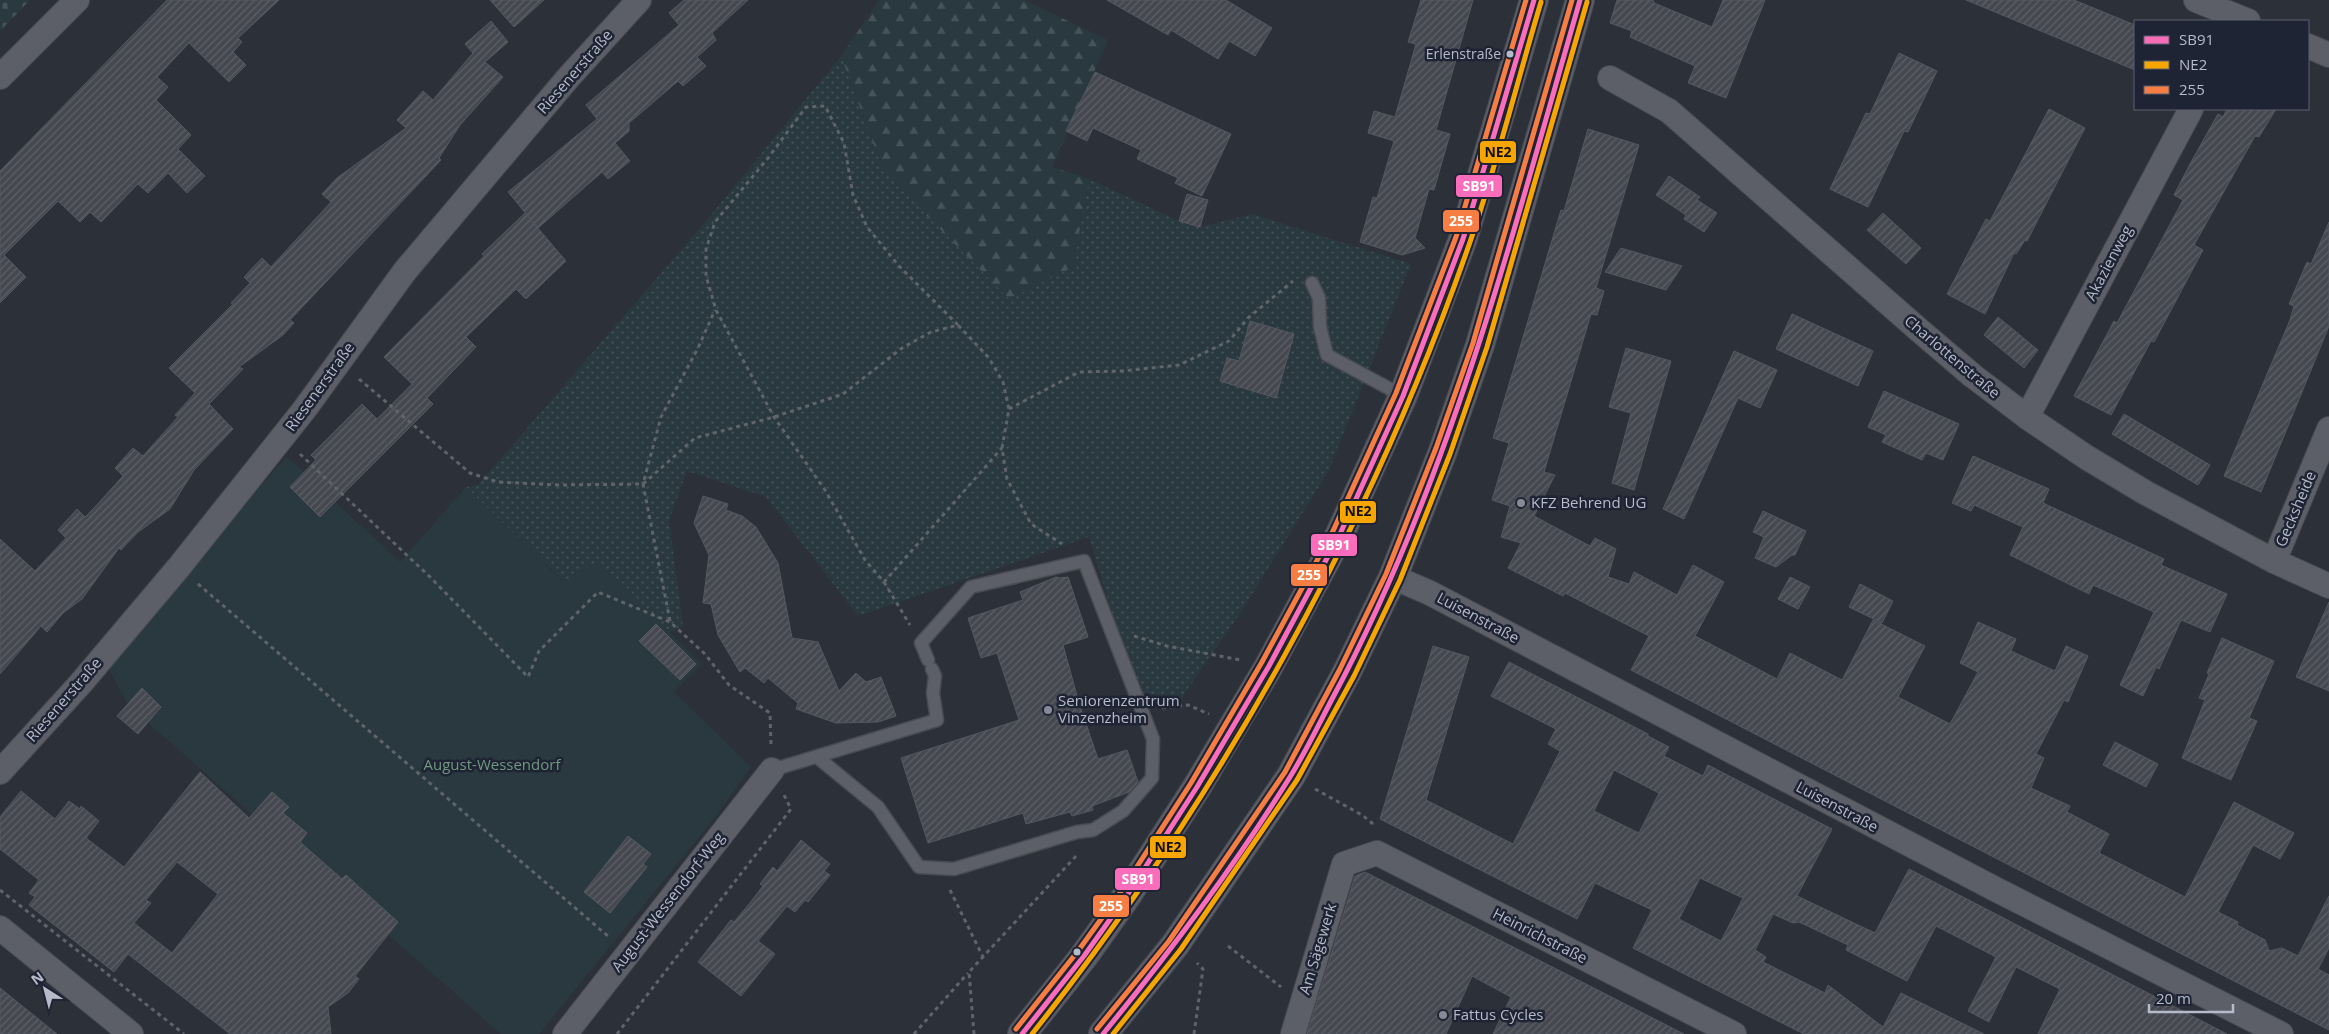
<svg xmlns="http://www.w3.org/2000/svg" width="2329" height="1034" font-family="'Open Sans',sans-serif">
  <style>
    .grass { fill: url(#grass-dots) }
    .forest { fill: url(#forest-firs) }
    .cemetery { fill: url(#cemetery-stones) }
    .garden { fill: #29393f }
    .building { fill: url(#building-hatch); stroke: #545861; fill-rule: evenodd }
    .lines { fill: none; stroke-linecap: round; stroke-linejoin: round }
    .service-casing { stroke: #484b52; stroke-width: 15 }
    .minor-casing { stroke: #484b52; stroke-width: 26 }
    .secondary-casing { stroke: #484b52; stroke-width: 30 }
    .path { stroke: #5f636a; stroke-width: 3; stroke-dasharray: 4 4; stroke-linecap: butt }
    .service { stroke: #5c5f67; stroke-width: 12 }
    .minor { stroke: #5c5f67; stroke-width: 24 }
    .secondary { stroke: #5a5d65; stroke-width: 28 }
    .bus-1-casing { stroke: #1f2434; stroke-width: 9 }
    .bus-2-casing { stroke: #1f2434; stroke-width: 9 }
    .bus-3-casing { stroke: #1f2434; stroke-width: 9 }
    .bus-1 { stroke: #fb6dba; stroke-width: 5 }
    .bus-2 { stroke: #f7a600; stroke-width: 5 }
    .bus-3 { stroke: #f77d43; stroke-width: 5 }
    .bus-dot { fill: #b6bbc9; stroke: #1f2434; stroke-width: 2 }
    .poi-dot { fill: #868a97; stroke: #1f2434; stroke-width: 2 }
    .labels { text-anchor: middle; stroke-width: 5; stroke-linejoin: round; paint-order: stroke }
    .bus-label { font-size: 14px; fill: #b6bbc9; stroke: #1f2434; text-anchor: end }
    .street-label { font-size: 15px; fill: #b6bbc9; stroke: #1f2434 }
    .poi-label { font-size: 15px; fill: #b6bbc9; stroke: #1f2434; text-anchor: start }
    .park-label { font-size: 15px; fill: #6e997e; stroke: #1f2434 }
    .line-badge { stroke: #1f2434; stroke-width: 2 }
    .badge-label { font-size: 14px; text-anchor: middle; font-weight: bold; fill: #fff }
    .pale-badge-label { font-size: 14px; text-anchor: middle; font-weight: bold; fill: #111 }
  </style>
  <defs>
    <pattern id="grass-dots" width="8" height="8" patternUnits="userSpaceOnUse" patternTransform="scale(1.25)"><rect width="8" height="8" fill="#29393f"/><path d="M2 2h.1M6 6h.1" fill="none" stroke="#465459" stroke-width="1.8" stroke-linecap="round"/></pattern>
    <pattern id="forest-firs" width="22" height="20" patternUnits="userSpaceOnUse" patternTransform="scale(1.25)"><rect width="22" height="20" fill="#29393f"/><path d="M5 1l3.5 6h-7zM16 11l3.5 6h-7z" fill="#465459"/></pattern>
    <pattern id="cemetery-stones" width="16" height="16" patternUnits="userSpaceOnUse" patternTransform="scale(1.25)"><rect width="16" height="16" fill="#29393f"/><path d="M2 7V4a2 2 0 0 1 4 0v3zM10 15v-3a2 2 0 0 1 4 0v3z" fill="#465459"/></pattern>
    <pattern id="building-hatch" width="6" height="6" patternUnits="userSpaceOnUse" patternTransform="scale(1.25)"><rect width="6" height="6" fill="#454850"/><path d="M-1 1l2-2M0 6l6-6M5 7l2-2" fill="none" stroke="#5e6068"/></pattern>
  </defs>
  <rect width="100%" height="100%" fill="#2c3039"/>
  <path class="grass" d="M841 56 884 172 1073 267 1089 179 1179 221 1200 227 1252 214 1411 264 1328 472 1239 615 1181 699 1136 692 1089 537 858 616 766 497 687 471 669 521 683 626 669 632 620 581 564 582 466 487 478 485 707 220Z"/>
  <path class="forest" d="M879 0H1024L1108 40 1052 167 1089 179 1073 267 1009 299 884 172 841 56Z"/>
  <path class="cemetery" d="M0 0H30L0 31Z"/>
  <path class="garden" d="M287 457 400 562 466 487 563 582 594 563 620 581 701 664 674 692 751 767 713 820 539 1034H501L154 728 126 701 109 669 184 571Z"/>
  <g class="building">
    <path d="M167 0H279L238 38 242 42 233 52 246 65 229 82 189 43 157 77 168 87 156 100 191 135 178 149 205 176 187 193 168 173 148 193 138 184 101 222 90 212 80 222 58 201 4 255 26 277 0 303V171Z"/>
    <path d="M490 0H544L514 27Z"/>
    <path d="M684 0H748L712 33 716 40 697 57 706 66 683 86 678 81 629 123V131L615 143 630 161 608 179 602 172 538 228 508 192 597 119 586 105 679 25 669 13Z"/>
    <path d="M1107 0H1226L1272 28 1255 56 1229 41 1218 59 1171 30 1168 35Z"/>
    <path d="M1421 0H1473L1436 130 1450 134 1434 190 1429 189 1415 238 1425 248 1402 255 1360 242 1373 197 1377 198 1394 141 1368 133 1374 111 1395 117 1416 44 1408 42Z"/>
    <path d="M1617 0H1653L1654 3 1712 27 1723 0H1765L1726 98 1688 83 1695 66 1630 37 1632 31 1610 23Z"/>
    <path d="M1966 0H2074L2135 25V70Z"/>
    <path d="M491 21 508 42 485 62 503 77 460 125 439 158 441 160 290 320 294 323 283 335 239 367 243 369 209 404 233 429 194 470 170 509 138 532 121 550 119 548 82 599 63 613 47 632 41 626 0 674V539L35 571 66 538 58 530 77 509 85 517 94 508 123 476 115 468 133 448 143 456 178 417 175 415 195 393 169 368 233 304 231 303 250 283 244 277 262 258 271 267 331 202 322 194 337 178 406 128 397 120 423 91 433 100 473 53 465 44Z"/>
    <path d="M1899 53 1937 71 1908 132 1904 131 1868 207 1830 189 1866 113 1870 114Z"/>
    <path d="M1095 72 1231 134 1202 196 1175 183 1178 178 1137 159 1141 150 1093 128 1087 141 1066 131Z"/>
    <path d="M2049 109 2085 128 2027 241 2025 240 2016 254 2014 253 1985 314 1947 294 1986 219 1990 221Z"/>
    <path d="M2227 109H2276L2259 137 2255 136 2194 245 2203 250 2154 342 2151 341 2111 415 2074 396 2114 321 2117 323 2183 200 2174 195 2190 164 2218 114 2223 117Z"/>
    <path d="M1588 129 1639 145 1596 288 1604 291 1597 315 1591 314 1544 472 1555 475 1534 516 1590 546 1595 538 1616 549 1608 577 1629 584 1634 572 1677 595 1693 565 1724 582 1695 636 1777 679 1790 653 1842 680 1873 620 1925 646 1898 697 1950 724 1978 672 1960 663 1978 622 2016 639 2011 651 2055 671 2066 646 2088 656 2068 702 2064 700 2036 754 2044 758 2031 788 2070 806 2067 812 2109 834 2099 853 2185 897 2234 802 2294 833 2280 859 2253 845 2218 912 2238 922 2237 925 2265 940 2269 951 2282 948 2298 956 2329 896V948L2318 969 2329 975V1030L1631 670 1649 636 1565 593 1563 596 1508 568 1521 543 1501 537 1510 506 1492 500 1509 443 1493 438 1561 210 1564 211Z"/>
    <path d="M1669 176 1700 197 1697 200 1717 213 1704 232 1684 219 1686 215 1656 195Z"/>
    <path d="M1187 194 1208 200 1200 227 1179 221Z"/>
    <path d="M525 213 566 261 526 299 516 289 466 337 476 347 427 398 433 404 320 517 290 487 316 460 311 455 362 404 377 419 412 384 384 357 484 256 482 254Z"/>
    <path d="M1883 213 1921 248 1906 264 1867 230Z"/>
    <path d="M2329 222V326L2261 492 2224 476 2290 320 2294 306 2289 304 2307 262 2311 264Z"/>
    <path d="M1621 248 1682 266 1666 290 1605 272Z"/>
    <path d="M1792 314 1873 351 1858 386 1776 349Z"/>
    <path d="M1998 317 2038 350 2024 368 1984 335Z"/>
    <path d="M1250 321 1294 334 1276 398 1220 381 1227 358 1239 361Z"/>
    <path d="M1626 348 1671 361 1634 490 1612 483 1631 413 1609 407Z"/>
    <path d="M1734 351 1777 370 1760 408 1738 398 1684 519 1663 509Z"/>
    <path d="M1884 391 1959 424 1943 460 1926 453 1922 460 1882 442 1886 435 1868 427Z"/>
    <path d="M2124 414 2210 465 2198 485 2112 434Z"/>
    <path d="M1973 456 2049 489 2043 503 2164 559 2161 565 2227 594 2210 632 2181 620 2159 669 2156 667 2143 696 2120 685 2154 612 2093 585 2089 594 2010 555 2023 527 1974 505 1971 511 1952 503Z"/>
    <path d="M703 496 728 504 726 510 742 516 756 527 778 563 792 638 818 642 839 691 856 673 866 682 881 677 896 716 878 722 836 723 796 709 798 703 768 678 764 683 745 668 740 672 718 635 711 604 703 603 709 555 694 523Z"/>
    <path d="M1763 511 1806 531 1795 555H1792L1776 567 1755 558 1764 537 1753 532Z"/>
    <path d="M1056 577 1060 578 1068 577 1088 637 1063 645 1079 703 1098 759 1127 750 1138 782 1129 792 1092 806 1093 810 1072 816 1070 812 1026 824 1023 813 928 843 901 758 1019 720 997 653 981 658 968 618 1023 600 1020 592Z"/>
    <path d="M1790 577 1810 587 1798 609 1778 599Z"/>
    <path d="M1860 584 1893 601 1882 623 1849 607Z"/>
    <path d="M2329 602V691L2296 677Z"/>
    <path d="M656 624 696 664 680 680 639 641Z"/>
    <path d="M2222 638 2274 661 2249 718 2257 721 2231 780 2182 758 2205 700 2199 698 2209 674 2207 673Z"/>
    <path d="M1433 646 1469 657 1426 800 1513 844 1560 751 1548 744 1556 729 1491 696 1509 662 1648 734V736L1669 747 1664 756 1703 776 1708 765 1832 829 1797 896 1875 933 1909 869 2227 1034H2038L2060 989 2016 967 1989 1022 1968 1011 1996 957 1936 926 1907 981 1846 950 1848 945 1799 922 1793 923 1773 914 1755 950 1766 957 1763 962 1825 993 1828 985 1883 1027 1901 993 1984 1034H1804L1776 1020 1633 948 1652 910 1595 883 1577 919 1380 819ZM1614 770 1659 793 1639 833 1594 811ZM1700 878 1743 898 1721 941 1679 919Z"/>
    <path d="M142 688 161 707 138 734 117 716Z"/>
    <path d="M2115 742 2158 764 2146 787 2103 765Z"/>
    <path d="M200 772 249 818 272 792 289 807 283 813 307 833 300 842 342 879 346 875 398 922 355 976 359 979 348 993 328 1007 331 1034H230L128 954 114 972 29 905 35 897 29 893 39 880 0 849V817L21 791 55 819 69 801 80 809 81 806 99 821 86 838 124 867ZM177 862 218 894 172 953 134 923 151 903 146 900Z"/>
    <path d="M628 836 651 854 643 864 647 867 610 913 584 892Z"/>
    <path d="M801 840 830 864 824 871 830 875 808 902 805 900 795 912 787 906 758 941 775 954 741 996 698 962 731 920 734 922 749 904 763 886 760 884 773 867 777 871Z"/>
    <path d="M1365 872 1521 951 1684 1034H1493L1511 997 1472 976 1446 1034H1307L1355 876Z"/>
    <path d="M0 988 57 1034H0Z"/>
  </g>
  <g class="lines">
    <defs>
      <g id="service">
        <path d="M1312 283 1319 298 1320 327 1327 355 1403 396"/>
        <path d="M817 757 878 807 919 867 954 869 1077 832 1093 830 1123 811 1152 778 1153 739 1084 561 971 587 921 643 928 660"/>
        <path d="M772 770 937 720 933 693 935 676 932 669"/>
      </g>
      <g id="minor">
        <path d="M2196 0 2248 21"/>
        <path d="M2308 46 2329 55"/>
        <path d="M0 77 77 0"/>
        <path d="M1610 78 1669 111 1919 330 1973 376 2027 417 2086 457 2146 493 2274 561 2329 586"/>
        <path d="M2027 417 2191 109"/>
        <path d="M2274 561 2329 429"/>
        <path d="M1393 577 1430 593 1997 890 2281 1034"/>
        <path d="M0 772 81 683 179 567 304 410 405 271 568 78 639 0"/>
        <path d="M0 928 131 1034"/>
        <path d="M565 1034 772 770"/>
        <path d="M1293 1034 1344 864 1377 853 1734 1034"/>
      </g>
      <g id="secondary">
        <path d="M1022 1034 1084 956 1126 897 1197 787 1269 666 1340 534 1403 396 1463 239 1534 0"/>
        <path d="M1103 1034 1175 945 1291 776 1347 672 1393 577 1443 451 1480 345 1580 0"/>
      </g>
    </defs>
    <use href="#service" class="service-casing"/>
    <use href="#minor" class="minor-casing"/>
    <use href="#secondary" class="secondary-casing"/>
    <g class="path">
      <path d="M958 325 899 266 867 227 853 195 844 143 825 106 806 107 768 158 715 222 706 249V276L716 310 774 417 825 490 865 560 884 582 1002 448"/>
      <path d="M359 379 470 473 498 482 559 485 643 484 695 438 774 417 843 394 902 348 931 332 958 325 989 358 1003 382 1009 409 1002 448 1007 479 1031 524 1062 544"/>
      <path d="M1009 409 1079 372 1122 371 1179 365 1229 341 1248 318 1293 281"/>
      <path d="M300 454 430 577 528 677 539 651 598 592 670 622 705 654 729 685 770 713 771 744"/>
      <path d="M884 582 910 625"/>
      <path d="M198 584 609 937"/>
      <path d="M670 621 643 484 661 417 698 348 715 310"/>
      <path d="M1134 636 1167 646 1240 660"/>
      <path d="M1162 708 1188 705 1209 714"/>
      <path d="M1315 789 1362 815 1372 823V827"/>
      <path d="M0 890 184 1034"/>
      <path d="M950 890 983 957"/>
      <path d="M1228 946 1281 987"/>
      <path d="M617 1034 791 809 784 795"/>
      <path d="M914 1034 968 973"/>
      <path d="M974 1034 969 972 1077 855"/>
      <path d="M1194 1034 1203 969 1197 963"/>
    </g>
    <use href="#service" class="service"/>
    <use href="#minor" class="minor"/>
    <use href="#secondary" class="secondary"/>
    <defs>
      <g id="bus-1">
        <path d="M1022 1034 1084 956 1126 897 1197 787 1269 666 1340 534 1403 396 1463 239 1534 0"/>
        <path d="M1103 1034C1170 952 1234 867 1290 777 1305 753 1318 726 1331 701 1450 481 1511 239 1580 0"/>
      </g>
      <g id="bus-2">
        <path d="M1032 1034C1218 800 1372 525 1470 242 1497 164 1517 82 1541 2"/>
        <path d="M1113 1034 1181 949 1297 780 1354 676 1400 580 1450 454 1487 347 1587 2"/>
      </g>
      <g id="bus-3">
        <path d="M1016 1029 1078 951 1120 893 1191 783 1262 662 1333 531 1396 393 1456 237 1526 0"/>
        <path d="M1097 1029 1169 941 1285 772 1340 669 1386 574 1436 448 1473 343 1572 0"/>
      </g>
    </defs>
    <use href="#bus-1" class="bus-1-casing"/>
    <use href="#bus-2" class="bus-2-casing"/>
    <use href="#bus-3" class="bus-3-casing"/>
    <use href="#bus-1" class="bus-1"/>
    <use href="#bus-2" class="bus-2"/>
    <use href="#bus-3" class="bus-3"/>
  </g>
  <g class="bus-dot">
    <circle cx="1510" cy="54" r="4.5"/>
    <circle cx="1077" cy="952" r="4.5"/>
  </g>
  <g class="poi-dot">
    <circle cx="1521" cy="503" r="5"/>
    <circle cx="1048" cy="710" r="5"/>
    <circle cx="1443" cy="1015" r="5"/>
  </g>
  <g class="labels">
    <g class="bus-label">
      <text x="1501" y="59">Erlenstraße</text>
    </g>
    <g class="street-label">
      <text transform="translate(575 72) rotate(-49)" y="5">Riesenerstraße</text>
      <text transform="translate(2109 263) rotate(-62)" y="5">Akazienweg</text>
      <text transform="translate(1952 357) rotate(40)" y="5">Charlottenstraße</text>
      <text transform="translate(320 387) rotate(-54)" y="5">Riesenerstraße</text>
      <text transform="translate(2296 509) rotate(-67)" y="5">Gecksheide</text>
      <text transform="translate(1478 618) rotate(28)" y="5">Luisenstraße</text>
      <text transform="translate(64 700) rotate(-49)" y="5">Riesenerstraße</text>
      <text transform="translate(1837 807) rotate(28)" y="5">Luisenstraße</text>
      <text transform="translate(668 902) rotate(-52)" y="5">August-Wessendorf-Weg</text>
      <text transform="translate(1540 936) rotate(27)" y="5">Heinrichstraße</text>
      <text transform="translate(1318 949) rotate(-73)" y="5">Am Sägewerk</text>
    </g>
    <g class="poi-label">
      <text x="1531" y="508">KFZ Behrend UG</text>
      <text x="1058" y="706">Seniorenzentrum<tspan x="1058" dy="17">Vinzenzheim</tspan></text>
      <text x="1453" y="1020">Fattus Cycles</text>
    </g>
    <g class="park-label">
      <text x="492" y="770">August-Wessendorf</text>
    </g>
  </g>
  <g class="line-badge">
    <rect x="1479" y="140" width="38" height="24" rx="5" fill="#f7a600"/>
    <rect x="1455" y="174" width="48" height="24" rx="5" fill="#fb6dba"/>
    <rect x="1442" y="209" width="38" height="24" rx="5" fill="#f77d43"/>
    <rect x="1339" y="500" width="38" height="24" rx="5" fill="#f7a600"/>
    <rect x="1310" y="533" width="48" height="24" rx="5" fill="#fb6dba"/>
    <rect x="1290" y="563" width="38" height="24" rx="5" fill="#f77d43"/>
    <rect x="1149" y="835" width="38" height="24" rx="5" fill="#f7a600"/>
    <rect x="1114" y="867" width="47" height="24" rx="5" fill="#fb6dba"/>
    <rect x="1092" y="894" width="38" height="24" rx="5" fill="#f77d43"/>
  </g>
  <g class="badge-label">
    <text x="1479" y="191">SB91</text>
    <text x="1461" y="226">255</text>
    <text x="1334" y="550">SB91</text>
    <text x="1309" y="580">255</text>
    <text x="1138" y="884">SB91</text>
    <text x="1111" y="911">255</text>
  </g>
  <g class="pale-badge-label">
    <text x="1498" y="157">NE2</text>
    <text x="1358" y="516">NE2</text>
    <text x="1168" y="852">NE2</text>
  </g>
  <rect x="2134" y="20" width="175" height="90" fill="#1f2434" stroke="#5b6070"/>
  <rect x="2144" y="36" width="25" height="8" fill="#fb6dba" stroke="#5b6070"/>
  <text x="2179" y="45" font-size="15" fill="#b6bbc9">SB91</text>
  <rect x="2144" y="61" width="25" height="8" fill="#f7a600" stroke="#5b6070"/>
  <text x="2179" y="70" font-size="15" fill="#b6bbc9">NE2</text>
  <rect x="2144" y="86" width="25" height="8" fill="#f77d43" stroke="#5b6070"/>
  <text x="2179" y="95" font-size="15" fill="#b6bbc9">255</text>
  <g transform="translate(45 989) rotate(324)" stroke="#1f2434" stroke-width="4" paint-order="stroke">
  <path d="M0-4L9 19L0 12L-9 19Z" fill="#b6bbc9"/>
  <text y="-8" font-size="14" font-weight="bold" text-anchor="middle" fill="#b6bbc9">N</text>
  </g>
  <path d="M2149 1004v8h84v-8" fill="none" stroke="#b6bbc9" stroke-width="2.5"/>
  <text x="2156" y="1004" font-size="15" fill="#b6bbc9" stroke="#1f2434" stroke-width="4" paint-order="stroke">20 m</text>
</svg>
